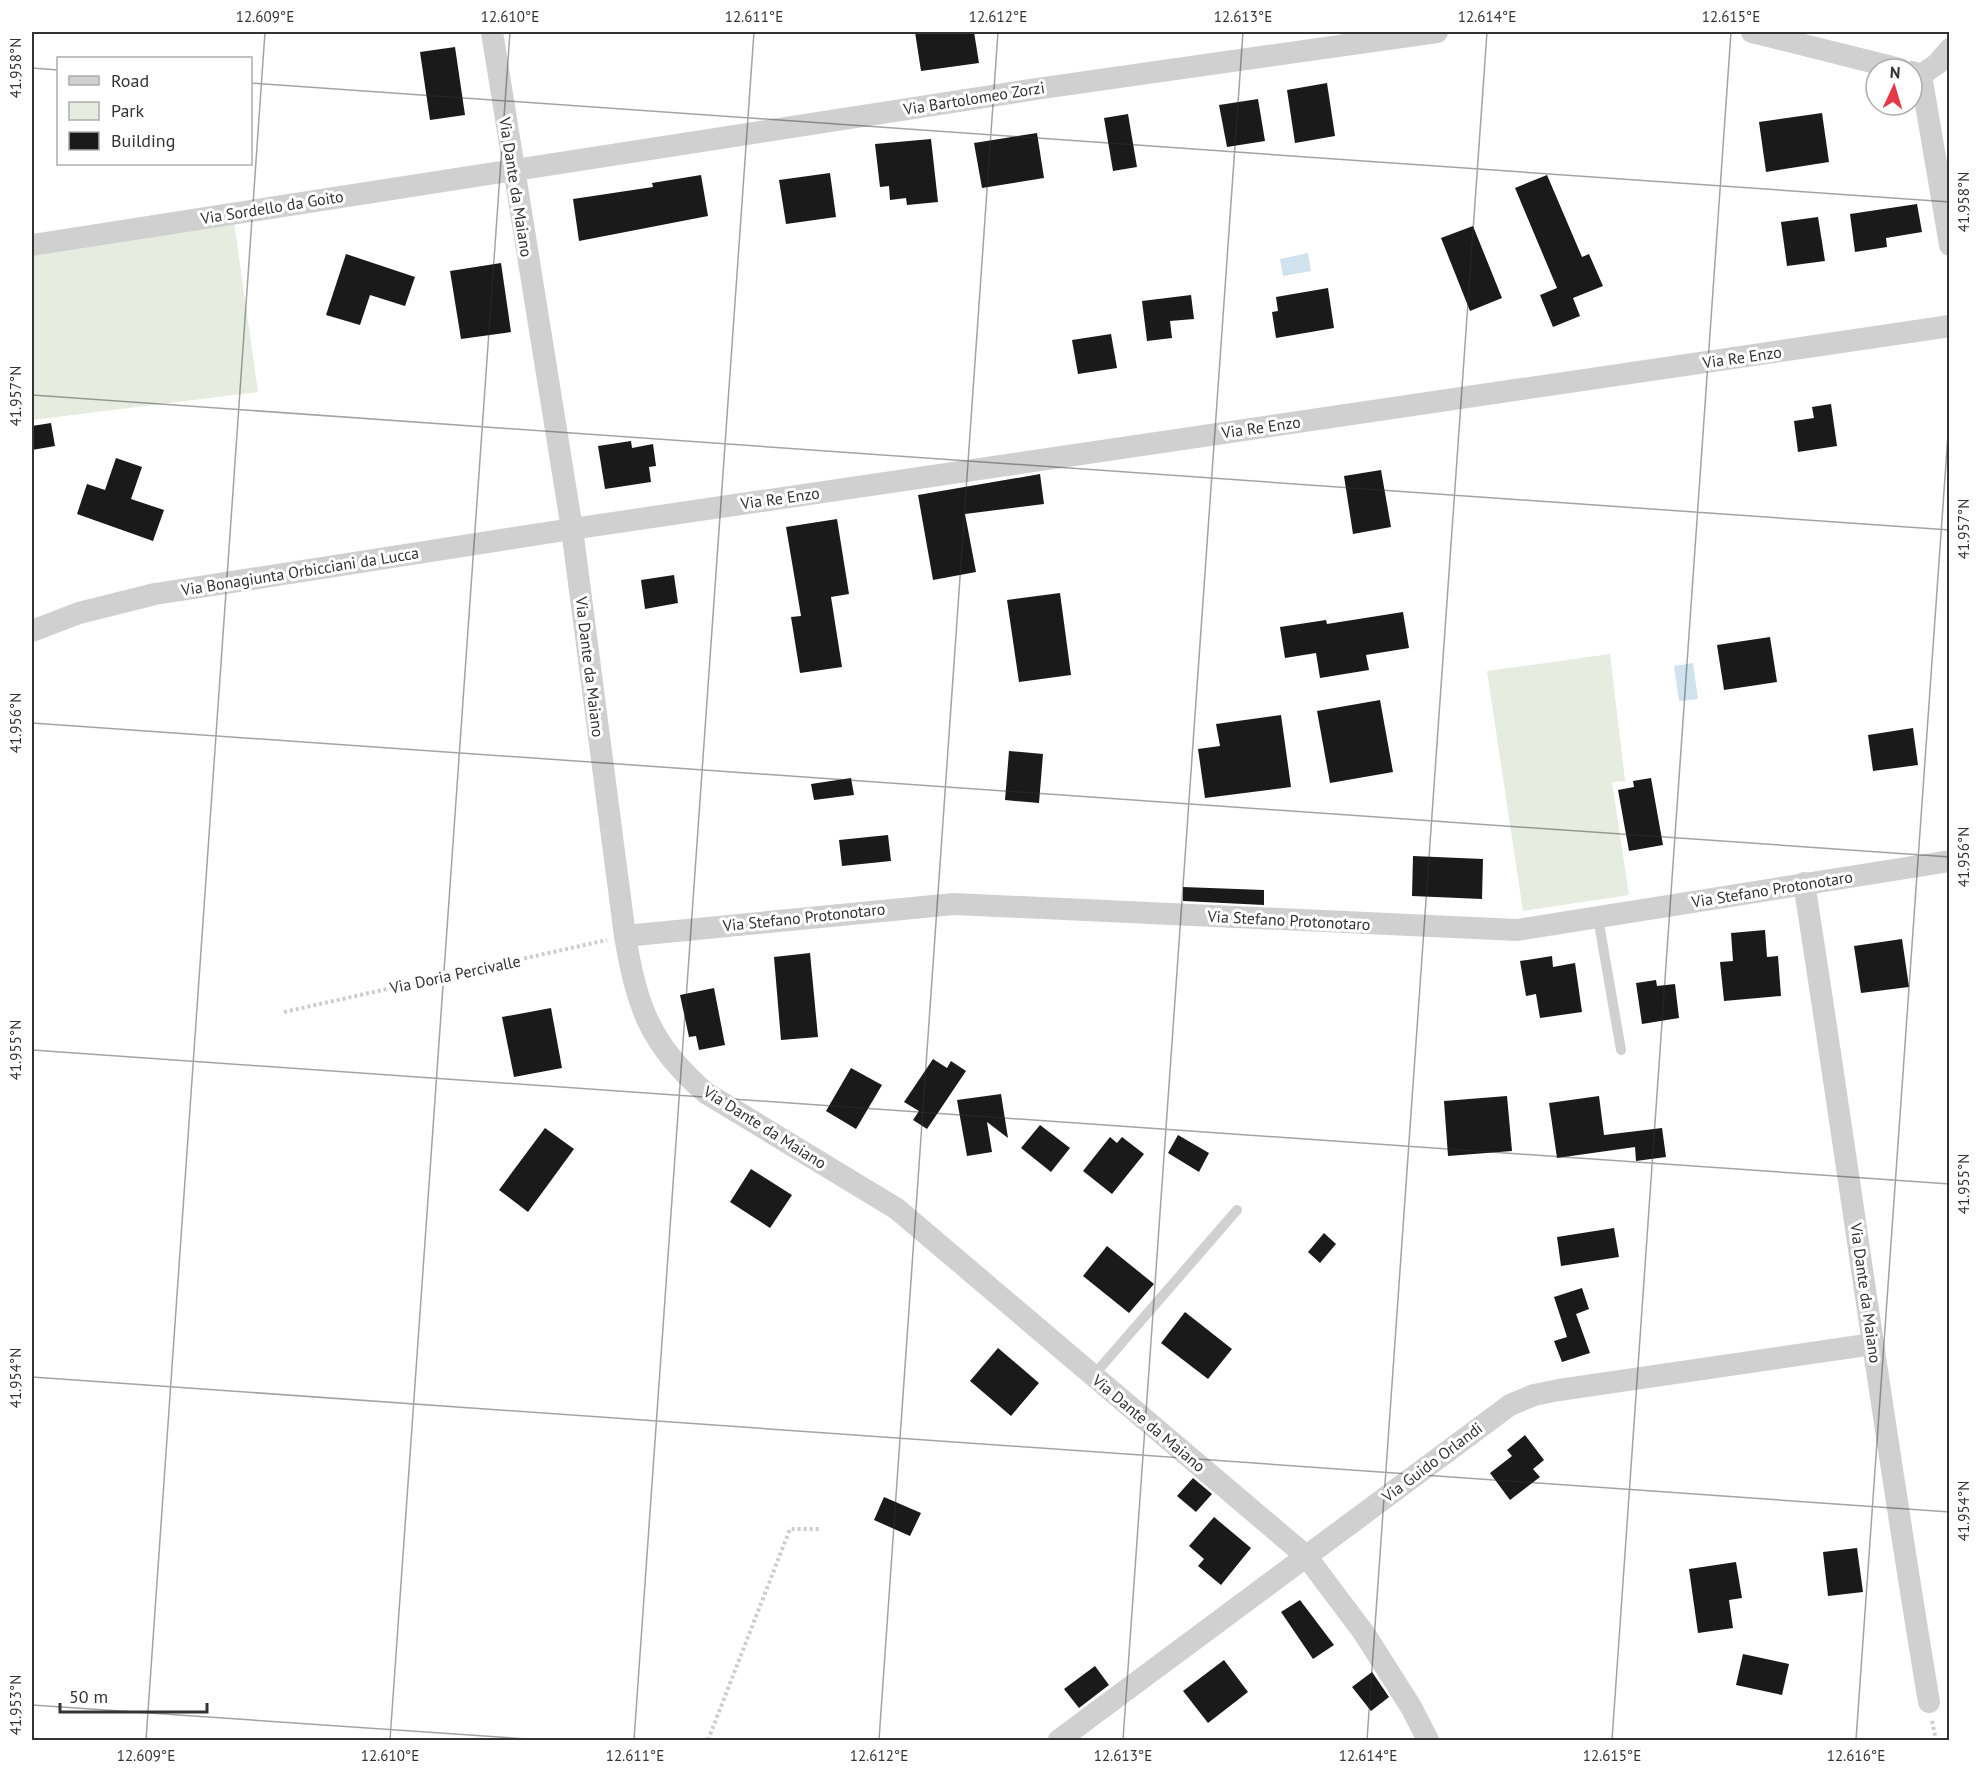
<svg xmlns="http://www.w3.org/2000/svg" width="1981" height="1772" font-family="'PT Sans',sans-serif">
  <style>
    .green { fill: #e6ecdf }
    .water { fill: #cfe2ee }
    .building { fill: #1a1a1a }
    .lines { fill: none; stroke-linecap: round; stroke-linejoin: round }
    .path { stroke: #cdcdcd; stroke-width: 4; stroke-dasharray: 3 3; stroke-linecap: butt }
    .lane { stroke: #d0d0d0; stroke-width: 10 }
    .street { stroke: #d0d0d0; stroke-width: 22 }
    .ticks { fill: none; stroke: #333; stroke-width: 1.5; stroke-opacity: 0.45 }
    .labels { text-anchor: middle; stroke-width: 6; stroke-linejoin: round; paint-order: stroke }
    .street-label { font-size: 16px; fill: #333; stroke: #fff }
    .neatline { fill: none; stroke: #333; stroke-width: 2 }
    .ticks-label { font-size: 15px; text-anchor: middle; fill: #333 }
  </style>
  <rect width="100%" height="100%" fill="#fff"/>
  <g class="green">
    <path d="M234 222 258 392 32 420V256Z"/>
    <path d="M1610 654 1625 781 1612 782 1629 895 1523 911 1487 671Z"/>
  </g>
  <g class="water">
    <path d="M1308 253 1311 271 1283 276 1280 259Z"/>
    <path d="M1693 663 1698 699 1679 701 1674 666Z"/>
  </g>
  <g class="building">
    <path d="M915 32H974L979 63 921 71Z"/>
    <path d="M455 47 465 115 430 120 420 52Z"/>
    <path d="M1327 83 1335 136 1295 143 1287 90Z"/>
    <path d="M1258 99 1265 141 1227 147 1219 105Z"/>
    <path d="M1822 113 1829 162 1766 172 1759 122Z"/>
    <path d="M1128 114 1137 167 1113 171 1104 118Z"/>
    <path d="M1037 133 1044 178 982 188 974 143Z"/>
    <path d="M931 139 938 202 907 205 906 198 890 200 889 186 880 187 875 144Z"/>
    <path d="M830 173 836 217 786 224 779 180Z"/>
    <path d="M701 175 708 216 579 241 573 199 653 187 652 183Z"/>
    <path d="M1547 175 1582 257 1589 254 1603 286 1573 298 1580 316 1553 327 1540 295 1557 288 1515 188Z"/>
    <path d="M1917 204 1922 232 1886 238 1887 247 1855 252 1850 214Z"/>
    <path d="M1818 217 1825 261 1787 266 1781 222Z"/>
    <path d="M1473 226 1502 298 1470 311 1441 238Z"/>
    <path d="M346 254 415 277 405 306 370 295 360 325 326 315Z"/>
    <path d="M501 263 511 332 461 339 450 271Z"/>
    <path d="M1328 288 1334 328 1276 338 1272 312 1278 311 1276 297Z"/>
    <path d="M1191 295 1194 319 1170 321 1172 338 1147 341 1142 301Z"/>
    <path d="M1111 334 1117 368 1078 374 1072 340Z"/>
    <path d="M1831 404 1837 446 1798 452 1794 421 1814 418 1812 407Z"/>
    <path d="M51 423 55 446 32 450V426Z"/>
    <path d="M631 441 632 448 653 444 656 466 649 467 651 482 605 489 598 446Z"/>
    <path d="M116 458 142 467 131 499 164 510 153 541 77 514 87 484 105 490Z"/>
    <path d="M1381 470 1391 527 1353 534 1344 476Z"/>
    <path d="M1040 474 1044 504 965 514 976 572 933 580 918 495Z"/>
    <path d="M837 519 849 594 831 597 842 667 800 673 791 617 801 616 786 527Z"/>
    <path d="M674 575 678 603 645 609 641 580Z"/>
    <path d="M1060 593 1071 675 1019 682 1007 600Z"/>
    <path d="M1403 612 1409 648 1366 655 1369 670 1320 678 1316 653 1285 658 1280 627 1326 620 1327 624Z"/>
    <path d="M1770 637 1777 682 1724 690 1717 645Z"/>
    <path d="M1380 700 1393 772 1330 783 1317 711Z"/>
    <path d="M1281 715 1291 787 1205 798 1198 749 1220 746 1216 724Z"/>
    <path d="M1913 728 1918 765 1873 771 1868 735Z"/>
    <path d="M1009 751 1043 754 1039 803 1005 800Z"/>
    <path d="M851 778 854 795 814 800 811 784Z"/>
    <path d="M1651 778 1663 845 1629 851 1618 790 1634 787 1633 781Z"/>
    <path d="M888 835 891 861 842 866 839 840Z"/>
    <path d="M1413 856 1483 859 1482 899 1412 896Z"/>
    <path d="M1183 887 1264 890V905L1183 901Z"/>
    <path d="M1765 930 1767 957 1778 956 1781 996 1724 1001 1720 962 1733 961 1731 933Z"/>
    <path d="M1902 939 1909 987 1861 993 1854 946Z"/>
    <path d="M810 953 818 1037 781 1040 774 957Z"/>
    <path d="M1552 956 1553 967 1575 963 1582 1012 1540 1018 1536 994 1526 996 1520 961Z"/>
    <path d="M1656 980 1657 986 1675 984 1679 1018 1642 1024 1636 983Z"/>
    <path d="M714 988 725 1045 699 1050 696 1036 689 1037 680 995Z"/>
    <path d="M551 1008 562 1068 514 1077 502 1017Z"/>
    <path d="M933 1059 947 1068 951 1061 966 1071 927 1129 913 1120 919 1111 904 1102Z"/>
    <path d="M851 1068 882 1085 856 1129 826 1111Z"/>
    <path d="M1001 1094 1008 1138 987 1122 992 1152 967 1156 957 1100Z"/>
    <path d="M1507 1096 1512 1151 1448 1156 1444 1101Z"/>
    <path d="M1599 1096 1604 1135 1662 1128 1666 1157 1636 1161 1635 1147 1557 1158 1549 1103Z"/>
    <path d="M1040 1125 1070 1148 1051 1172 1021 1148Z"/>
    <path d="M545 1128 574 1149 528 1212 499 1190Z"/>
    <path d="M1178 1135 1209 1153 1199 1172 1168 1153Z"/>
    <path d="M1110 1137 1117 1143 1122 1137 1144 1154 1112 1194 1083 1171Z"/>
    <path d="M751 1169 792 1195 770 1228 730 1202Z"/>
    <path d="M1614 1228 1619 1257 1561 1266 1557 1237Z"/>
    <path d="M1324 1233 1336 1244 1320 1263 1308 1252Z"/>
    <path d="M1107 1246 1154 1284 1129 1313 1083 1276Z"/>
    <path d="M1582 1288 1589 1309 1576 1314 1590 1353 1562 1362 1554 1341 1567 1337 1554 1297Z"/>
    <path d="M1185 1312 1232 1349 1208 1379 1161 1343Z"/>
    <path d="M998 1348 1039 1383 1011 1416 970 1381Z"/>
    <path d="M1525 1435 1544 1460 1533 1469 1540 1477 1510 1500 1490 1473 1512 1456 1507 1450Z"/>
    <path d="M1193 1478 1212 1494 1196 1512 1177 1496Z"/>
    <path d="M884 1497 921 1513 910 1536 874 1520Z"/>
    <path d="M1214 1517 1251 1548 1221 1585 1198 1566 1204 1559 1189 1546Z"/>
    <path d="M1857 1548 1863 1592 1828 1596 1823 1552Z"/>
    <path d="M1736 1562 1742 1598 1729 1600 1733 1628 1698 1633 1689 1569Z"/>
    <path d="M1300 1600 1334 1645 1313 1659 1281 1612Z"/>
    <path d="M1743 1654 1789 1664 1782 1695 1736 1685Z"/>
    <path d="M1224 1660 1248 1692 1208 1723 1183 1691Z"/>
    <path d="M1095 1666 1109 1685 1079 1708 1064 1689Z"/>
    <path d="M1372 1672 1389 1697 1371 1711 1352 1687Z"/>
  </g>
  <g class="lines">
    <g class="path">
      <path d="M284 1012 607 940"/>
      <path d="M1932 1721 1936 1740"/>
      <path d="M708 1740 790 1529H820"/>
    </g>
    <g class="lane">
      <path d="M1598 918 1621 1050"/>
      <path d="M1093 1376 1237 1210"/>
    </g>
    <g class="street">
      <path d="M492 32 572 529 625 936C637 1007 650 1045 706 1093L897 1209 1306 1556 1364 1633 1411 1707 1428 1740"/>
      <path d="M1752 32 1900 69"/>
      <path d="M1912 72 1921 75 1950 245"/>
      <path d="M1921 75 1937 64 1950 49"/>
      <path d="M32 245 1036 89 1437 32"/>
      <path d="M32 631 79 613 155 594 572 529 1950 326"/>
      <path d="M1804 883C1847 1156 1883 1429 1929 1702"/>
      <path d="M625 936 954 904 1517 930 1950 861"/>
      <path d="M1059 1740 1510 1405 1534 1395 1559 1390 1873 1344"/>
    </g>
  </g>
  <path class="ticks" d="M32 68 58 70M250 83 1950 202M32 395 1950 530M32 723 1950 857M32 1050 1950 1184M32 1377 1950 1512M32 1705 542 1740M146 1740 265 32M390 1740 510 32M634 1740 754 32M879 1740 998 32M1123 1740 1243 32M1367 1740 1487 32M1612 1740 1731 32M1856 1740 1950 406"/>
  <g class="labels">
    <g class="street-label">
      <text transform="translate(974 98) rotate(-9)" y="6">Via Bartolomeo Zorzi</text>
      <text transform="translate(516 187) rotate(81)" y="6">Via Dante da Maiano</text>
      <text transform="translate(272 207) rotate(-9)" y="6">Via Sordello da Goito</text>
      <text transform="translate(1742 357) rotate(-8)" y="6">Via Re Enzo</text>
      <text transform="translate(1261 427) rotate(-8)" y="6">Via Re Enzo</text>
      <text transform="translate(780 498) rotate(-8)" y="6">Via Re Enzo</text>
      <text transform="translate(300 571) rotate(-9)" y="6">Via Bonagiunta Orbicciani da Lucca</text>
      <text transform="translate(590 667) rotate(83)" y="6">Via Dante da Maiano</text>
      <text transform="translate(1772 889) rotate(-9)" y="6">Via Stefano Protonotaro</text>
      <text transform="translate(804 917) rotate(-6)" y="6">Via Stefano Protonotaro</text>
      <text transform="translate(1289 920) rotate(3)" y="6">Via Stefano Protonotaro</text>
      <text transform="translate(455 974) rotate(-12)" y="6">Via Doria Percivalle</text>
      <text transform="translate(765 1127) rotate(32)" y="6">Via Dante da Maiano</text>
      <text transform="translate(1866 1293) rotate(82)" y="6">Via Dante da Maiano</text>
      <text transform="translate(1149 1423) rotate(40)" y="6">Via Dante da Maiano</text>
      <text transform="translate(1432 1462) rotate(-37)" y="6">Via Guido Orlandi</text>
    </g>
  </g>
  <rect width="1981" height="1772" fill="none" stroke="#ffffff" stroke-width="66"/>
  <rect x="57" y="57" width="195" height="108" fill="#ffffff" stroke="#adadad" stroke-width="1.5"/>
  <rect x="69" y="76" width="30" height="9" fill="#d0d0d0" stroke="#adadad" stroke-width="1.5"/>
  <text x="111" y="87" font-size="18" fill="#333333">Road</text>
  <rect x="69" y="102" width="30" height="18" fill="#e6ecdf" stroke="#adadad" stroke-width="1.5"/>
  <text x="111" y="117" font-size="18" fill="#333333">Park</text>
  <rect x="69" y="132" width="30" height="18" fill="#1a1a1a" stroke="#adadad" stroke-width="1.5"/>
  <text x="111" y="147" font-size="18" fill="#333333">Building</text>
  <g transform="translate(1894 87) rotate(4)"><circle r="28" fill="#ffffff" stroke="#adadad" stroke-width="1.5"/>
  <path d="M0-4.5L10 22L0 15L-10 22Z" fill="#e63946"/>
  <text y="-9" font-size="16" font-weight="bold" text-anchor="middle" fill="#333333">N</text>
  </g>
  <path d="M60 1703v9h147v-9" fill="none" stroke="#333333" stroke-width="3"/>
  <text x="69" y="1703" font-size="18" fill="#333333" stroke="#ffffff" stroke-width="4.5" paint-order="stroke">50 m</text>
  <rect x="33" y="33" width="1915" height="1706" class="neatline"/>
  <g class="ticks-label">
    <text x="265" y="22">12.609°E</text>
    <text x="510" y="22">12.610°E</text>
    <text x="754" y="22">12.611°E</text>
    <text x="998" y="22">12.612°E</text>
    <text x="1243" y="22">12.613°E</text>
    <text x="1487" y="22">12.614°E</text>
    <text x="1731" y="22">12.615°E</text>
    <text transform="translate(16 68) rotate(-90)" y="5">41.958°N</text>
    <text transform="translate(1964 202) rotate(-90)" y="5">41.958°N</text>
    <text transform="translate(16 396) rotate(-90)" y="5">41.957°N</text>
    <text transform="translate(1964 529) rotate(-90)" y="5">41.957°N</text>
    <text transform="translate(16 723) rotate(-90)" y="5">41.956°N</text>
    <text transform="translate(1964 857) rotate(-90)" y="5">41.956°N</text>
    <text transform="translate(16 1050) rotate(-90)" y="5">41.955°N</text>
    <text transform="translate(1964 1184) rotate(-90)" y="5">41.955°N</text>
    <text transform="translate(16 1378) rotate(-90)" y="5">41.954°N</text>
    <text transform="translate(1964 1511) rotate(-90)" y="5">41.954°N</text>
    <text transform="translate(16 1705) rotate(-90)" y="5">41.953°N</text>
    <text x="146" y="1761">12.609°E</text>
    <text x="390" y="1761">12.610°E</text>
    <text x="635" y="1761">12.611°E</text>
    <text x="879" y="1761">12.612°E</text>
    <text x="1123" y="1761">12.613°E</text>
    <text x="1368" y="1761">12.614°E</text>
    <text x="1612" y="1761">12.615°E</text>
    <text x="1856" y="1761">12.616°E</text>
  </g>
</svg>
